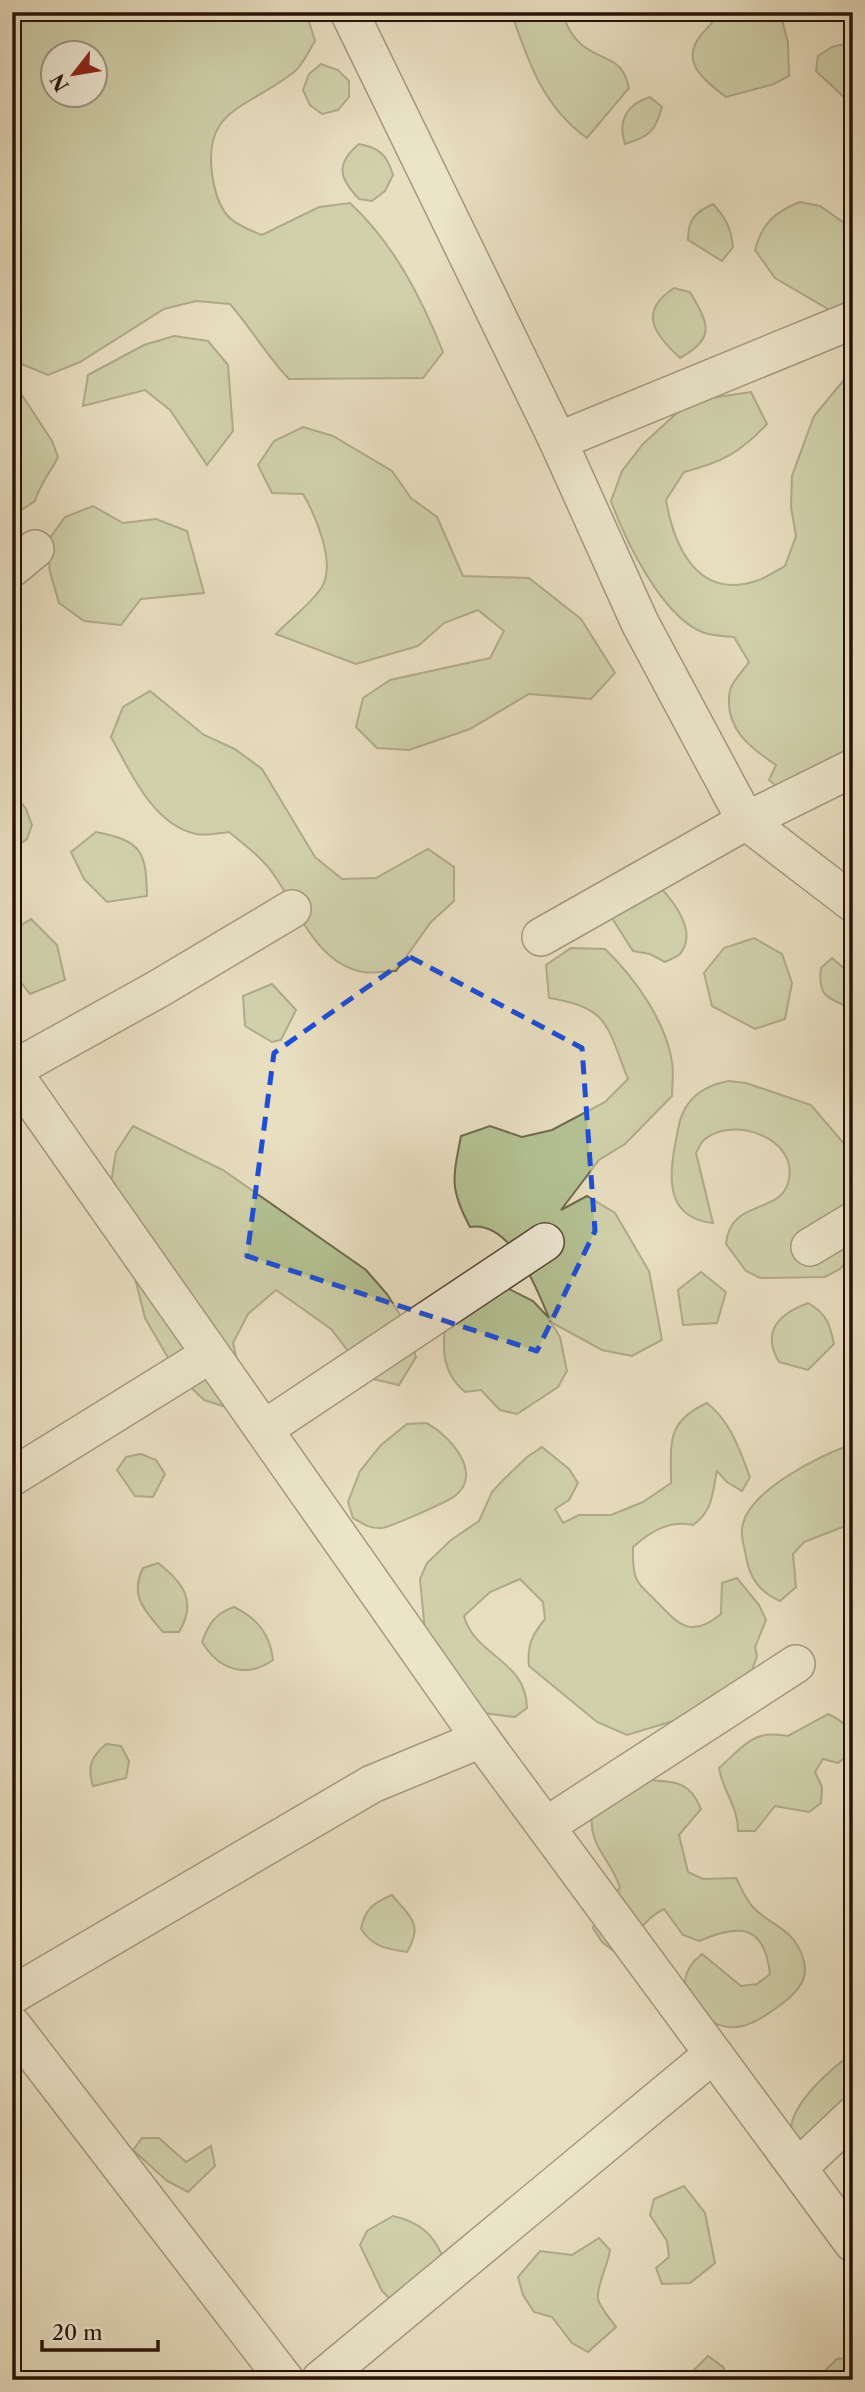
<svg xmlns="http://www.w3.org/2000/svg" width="865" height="2392" font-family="'Libre Caslon Text',serif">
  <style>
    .green { fill: #b4c193; stroke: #6e6a4d; stroke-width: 2; fill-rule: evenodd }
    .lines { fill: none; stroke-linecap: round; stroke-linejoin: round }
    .street-casing { stroke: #574535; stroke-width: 40 }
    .street { stroke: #f0ead6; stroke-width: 37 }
    .marked { fill: none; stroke: #1d4ed8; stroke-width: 5; stroke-dasharray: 14 9; stroke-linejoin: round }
  </style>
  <rect width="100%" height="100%" fill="#e8dec0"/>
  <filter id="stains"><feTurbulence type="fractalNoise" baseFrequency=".00286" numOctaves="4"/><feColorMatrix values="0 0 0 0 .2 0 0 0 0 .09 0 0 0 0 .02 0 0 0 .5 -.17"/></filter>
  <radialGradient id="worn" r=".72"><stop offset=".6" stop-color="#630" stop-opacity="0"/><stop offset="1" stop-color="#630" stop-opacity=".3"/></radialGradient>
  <g class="green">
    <path d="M12 12H306L315 41C309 50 303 65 294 72 246 110 198 108 214 185 221 218 234 224 262 235L319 207 350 203C394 244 421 297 443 352L423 378 289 379C267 356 251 328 230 304L196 301 164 309 80 362 48 375 12 360ZM52 52H94V94H52Z"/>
    <path d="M511 12H561C567 25 571 36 582 45 604 63 622 55 629 88L587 138C543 107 528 61 511 12Z"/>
    <path d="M717 12H780L788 43 789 76 774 84 726 97C705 81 679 62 701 35 707 28 715 22 717 12Z"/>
    <path d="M853 42V95L846 99 816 71 818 56 832 47Z"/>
    <path d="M321 64 338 70 349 81V97L338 110 322 114 310 105 303 90 309 74Z"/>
    <path d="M650 97 662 107C655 132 650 136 625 144 617 121 627 104 650 97Z"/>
    <path d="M359 144C380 148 387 155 393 175L385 191 372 201 359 199C339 178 335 164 359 144Z"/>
    <path d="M800 202 820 206 853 229V319L840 316 775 278 755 250C762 224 774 212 800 202Z"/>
    <path d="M713 204C726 218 731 228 733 247L722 261 688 240C688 220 695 212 713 204Z"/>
    <path d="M674 288 690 292C708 323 717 338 680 358 655 335 637 312 674 288Z"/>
    <path d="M174 336 208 341 228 365 233 431 207 465 170 410 145 390 83 406 88 375 144 345Z"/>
    <path d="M853 369V766L794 800 769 780 776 765C749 747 723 727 730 690 732 681 744 670 749 662L734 637C724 636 712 636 702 632 662 616 625 540 611 501L622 471 643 444 690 401 751 392 767 424C740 453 722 462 684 472L666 500C674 546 697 600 756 581 766 578 776 571 785 566L796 536 791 507 792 476 814 416Z"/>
    <path d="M12 380 52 441 58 457C50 473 40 484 35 501L12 516Z"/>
    <path d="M303 427 333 436 392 471 411 498 437 517 463 576 529 578 581 619 615 673 591 699 529 694 470 729 409 750 377 748 356 727 363 698 390 680 490 658 504 631 478 610 444 623 418 646 356 664 276 634C290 619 311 604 322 587 336 563 316 516 303 494L272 493 258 465 274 441Z"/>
    <path d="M93 506 123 523 156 519 187 531 204 593 141 599 121 625 84 621 59 603 50 572 47 542 65 517Z"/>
    <path d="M150 691 204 735 235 749 262 769 315 857 342 879 376 878 428 849 454 867V901L431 922 396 971C386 971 373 974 363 972 317 964 299 911 276 878 264 859 246 846 229 832 219 833 205 836 196 834 153 825 130 771 111 737L123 707Z"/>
    <path d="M15 795 26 809 32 825 27 839 14 848Z"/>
    <path d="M96 832C142 841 146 851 147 896L107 902 84 879 71 852Z"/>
    <path d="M632 864C654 877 704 925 680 954 677 957 669 960 665 962L650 954 633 951 603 904 616 873Z"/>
    <path d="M31 919 57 945 65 980 30 994 12 971V931Z"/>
    <path d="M754 938 782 954 792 983 785 1019 755 1029 712 1006 704 973 724 948Z"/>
    <path d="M571 948 605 949C634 977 666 1021 672 1062 674 1073 672 1085 672 1096L625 1144 599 1160 561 1210 587 1196 615 1213 649 1271 662 1340 632 1356 602 1350 551 1322 560 1337 567 1371 558 1387 517 1414 500 1410 481 1390 465 1392C439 1370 443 1344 446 1312L503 1286 533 1301 549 1318C537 1289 511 1220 470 1227 449 1188 453 1178 461 1136L490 1126 522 1137 552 1130 605 1102 628 1079C607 1027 610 1007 549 998L546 965Z"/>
    <path d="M832 958 853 976V1009C829 998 817 998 821 968Z"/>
    <path d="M272 984 296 1010 281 1040 272 1042 245 1026 243 996Z"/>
    <path d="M729 1081 746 1083 811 1105 853 1154V1254L840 1269 825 1277 760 1278 746 1271 726 1244C730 1197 783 1216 789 1179 797 1137 732 1116 705 1139 701 1142 698 1149 696 1153L713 1223C668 1218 668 1182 675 1145 678 1131 679 1116 688 1104 698 1090 712 1084 729 1081Z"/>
    <path d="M133 1126 223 1170 366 1270 387 1294 405 1323 416 1357 399 1385 369 1378 331 1329 276 1290 248 1314 233 1343 241 1377 232 1409 204 1400 178 1375 145 1318 111 1182 116 1152Z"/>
    <path d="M701 1272 726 1292 717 1323 683 1325 678 1290Z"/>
    <path d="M808 1303C826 1313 830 1324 834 1344L808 1370 779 1362C761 1331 779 1314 808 1303Z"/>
    <path d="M707 1403C731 1422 739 1449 750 1477L742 1491 727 1482 717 1471C712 1494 713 1511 693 1525 669 1520 651 1531 633 1547 633 1557 632 1571 637 1580 641 1588 651 1595 656 1601 679 1625 691 1639 721 1614L722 1583 737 1578 759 1605 766 1620 755 1647 757 1656 751 1673 693 1715 627 1735 597 1722 529 1666C527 1645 532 1635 545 1619L543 1602 520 1579 490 1592 464 1616C475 1657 526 1659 527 1708L515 1717 475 1712 426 1642 420 1579 427 1563 451 1540 479 1521 492 1492 502 1481 527 1457 542 1447 569 1469 578 1483 569 1500 555 1509 563 1523 579 1515H611L643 1502 671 1483C671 1442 666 1422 707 1403Z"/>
    <path d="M426 1423C447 1433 484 1472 456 1495 450 1501 390 1527 382 1528 370 1529 363 1524 353 1518L348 1502 360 1471 381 1445 407 1424Z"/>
    <path d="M853 1444V1523L804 1542 793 1554 796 1587 780 1601C760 1592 750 1579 746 1557 745 1549 741 1538 742 1530 744 1492 821 1455 853 1444Z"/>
    <path d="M141 1454 156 1460 165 1474 153 1497 135 1496 117 1470 126 1457Z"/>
    <path d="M158 1563C184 1583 197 1602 179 1632H163C145 1611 129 1596 143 1568Z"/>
    <path d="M234 1607C258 1619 270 1634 273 1660 246 1679 219 1670 202 1642 209 1623 215 1614 234 1607Z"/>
    <path d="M828 1714C847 1722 853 1732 851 1753L838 1763 823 1759 815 1772 822 1787 821 1803 809 1812 775 1806 755 1831H738C738 1806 723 1792 719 1768 744 1746 753 1729 788 1736Z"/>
    <path d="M106 1744 121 1746 129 1761 126 1778 93 1786C87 1767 91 1757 106 1744Z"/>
    <path d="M650 1780C677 1782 690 1782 701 1809L679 1835 688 1872 703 1879 736 1878C741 1887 745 1898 752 1906 770 1927 793 1926 803 1958 809 1976 801 1987 788 1999 775 2009 759 2022 742 2026 708 2035 658 1988 702 1954L741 1986 757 1984 770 1974C764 1922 738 1925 699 1941L683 1935 664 1909C644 1918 635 1940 615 1952L602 1942 593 1928 598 1912 620 1888C612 1860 588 1847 592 1814Z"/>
    <path d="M392 1895C410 1917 424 1924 407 1952 386 1949 373 1947 361 1929 365 1909 373 1903 392 1895Z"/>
    <path d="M853 2053V2137L801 2162C798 2153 790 2140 791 2130 791 2103 832 2068 853 2053Z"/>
    <path d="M142 2138H159L186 2162 211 2146 215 2166 188 2192 167 2181 133 2150Z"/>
    <path d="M684 2186 705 2213 715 2263 690 2283 662 2284 656 2268 669 2257 667 2241 650 2215 654 2199Z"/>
    <path d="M393 2216C419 2222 434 2234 443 2258L396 2305 382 2291 360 2245 367 2231Z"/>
    <path d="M599 2238 610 2250C608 2266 596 2286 598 2299 600 2308 611 2319 616 2327L588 2352 572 2343 552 2317 534 2312 523 2295 518 2277 540 2251 572 2255Z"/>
    <path d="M708 2356 723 2367 729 2380H648L686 2378Z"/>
    <path d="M853 2357V2380H815L837 2359Z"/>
  </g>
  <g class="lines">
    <defs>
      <g id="street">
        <path d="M349 12 558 441 640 623 746 821 853 903"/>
        <path d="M558 441 853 320"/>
        <path d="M12 568 35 549"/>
        <path d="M541 937 746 821 853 768"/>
        <path d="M12 1070 158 989 292 909"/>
        <path d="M12 1071 481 1739 853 2243"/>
        <path d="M810 1247 853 1221"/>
        <path d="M264 1429 545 1242"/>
        <path d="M12 1477 209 1355"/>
        <path d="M546 1826 796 1664"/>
        <path d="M12 1995 372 1784 481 1739"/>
        <path d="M12 2025 285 2380"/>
        <path d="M799 2167 853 2116"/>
        <path d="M320 2380 712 2055"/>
      </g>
    </defs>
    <use href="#street" class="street-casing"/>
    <use href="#street" class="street"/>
  </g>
  <path d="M0 0H865V2392H0ZM410 957 582 1048 595 1231 537 1351 247 1256 274 1053Z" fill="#e8dec0" fill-opacity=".55" fill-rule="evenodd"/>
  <path class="marked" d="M410 957 582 1048 595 1231 537 1351 247 1256 274 1053Z"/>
  <rect width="865" height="2392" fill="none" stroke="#e8dec0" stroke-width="42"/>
  <rect x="14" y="14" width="837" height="2364" fill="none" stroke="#271207" stroke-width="3.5"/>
  <rect x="21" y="21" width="823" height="2350" fill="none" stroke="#271207" stroke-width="2"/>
  <g transform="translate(74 74) rotate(239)"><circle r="33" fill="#f0ead6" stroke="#a09483" stroke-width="2"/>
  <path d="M0-5L12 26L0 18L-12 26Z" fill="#8f2418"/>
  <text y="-10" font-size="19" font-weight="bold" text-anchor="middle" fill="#271207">N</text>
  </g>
  <path d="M42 2340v10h116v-10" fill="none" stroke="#271207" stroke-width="3.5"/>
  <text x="52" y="2340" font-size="21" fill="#271207" stroke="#f0ead6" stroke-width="5" paint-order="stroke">20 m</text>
  <rect width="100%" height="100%" filter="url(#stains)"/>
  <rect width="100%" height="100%" fill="url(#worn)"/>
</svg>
